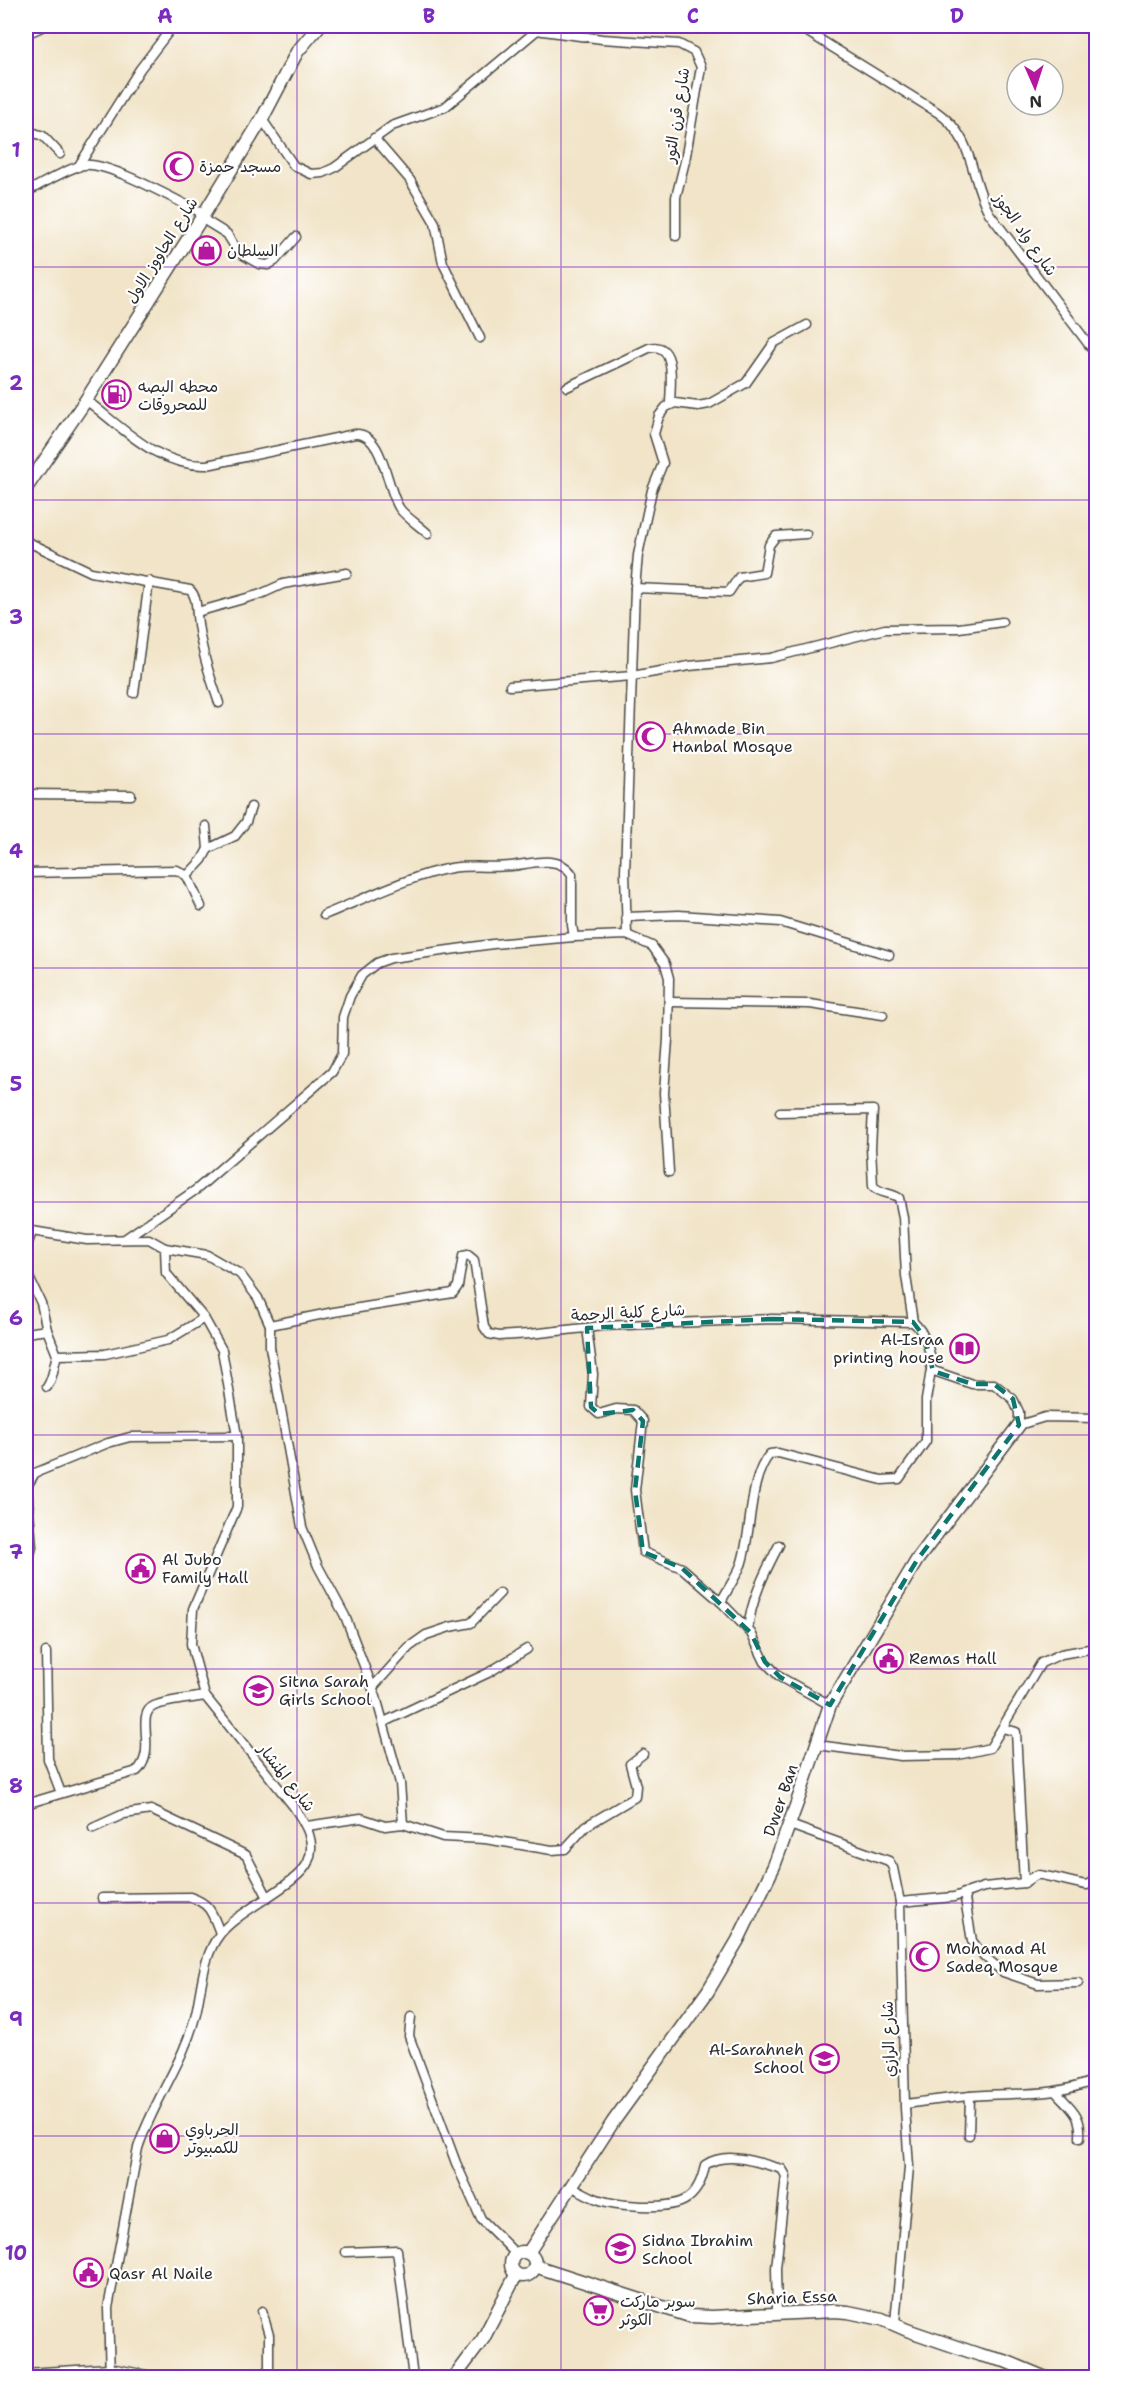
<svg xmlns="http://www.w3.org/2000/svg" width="1122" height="2403" font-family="'Shantell Sans','Playpen Sans Arabic',sans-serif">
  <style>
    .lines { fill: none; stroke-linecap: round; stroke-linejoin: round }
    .street-casing { stroke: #494743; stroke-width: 11 }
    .secondary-casing { stroke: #494743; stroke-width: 15 }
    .street { stroke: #fff; stroke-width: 8 }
    .secondary { stroke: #fff; stroke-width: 12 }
    .marked { fill: none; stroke: #0f766e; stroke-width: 4.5; stroke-dasharray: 12 8; stroke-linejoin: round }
    .grid { fill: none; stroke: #7b2cbf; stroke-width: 1.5; stroke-opacity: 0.55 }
    .labels { text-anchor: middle; stroke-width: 4.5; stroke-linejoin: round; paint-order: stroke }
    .street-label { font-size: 16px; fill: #2b2b2b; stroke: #fff }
    .poi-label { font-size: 16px; fill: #2b2b2b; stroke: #fff; text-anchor: start }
    .neatline { fill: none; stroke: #7b2cbf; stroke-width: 2 }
    .grid-label { font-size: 20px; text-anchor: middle; font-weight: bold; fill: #7b2cbf }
  </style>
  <rect width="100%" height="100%" fill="#fff"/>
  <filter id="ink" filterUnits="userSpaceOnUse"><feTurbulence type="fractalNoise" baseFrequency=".0167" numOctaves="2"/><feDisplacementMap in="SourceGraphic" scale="12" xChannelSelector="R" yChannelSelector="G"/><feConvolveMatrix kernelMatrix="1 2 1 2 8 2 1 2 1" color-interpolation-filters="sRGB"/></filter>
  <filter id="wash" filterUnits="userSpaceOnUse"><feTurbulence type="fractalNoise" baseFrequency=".008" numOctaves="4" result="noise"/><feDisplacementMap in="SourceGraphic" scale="24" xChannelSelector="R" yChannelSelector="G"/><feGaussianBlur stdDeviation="1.35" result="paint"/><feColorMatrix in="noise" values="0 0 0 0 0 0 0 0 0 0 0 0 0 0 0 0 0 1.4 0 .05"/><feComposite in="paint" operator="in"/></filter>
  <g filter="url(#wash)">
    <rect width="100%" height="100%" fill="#f1e4c8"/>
  </g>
  <g filter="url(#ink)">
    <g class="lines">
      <defs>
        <g id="street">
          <path d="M798 26 937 112C975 138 969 176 989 213L1096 354"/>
          <path d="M536 30 602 39 679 44 694 52 701 67 685 161 676 197V236"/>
          <path d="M26 34 44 26"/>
          <path d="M262 119 294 166 311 174 323 173 334 168 392 126 445 107 542 26"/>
          <path d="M26 130 43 136 60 154"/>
          <path d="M374 138 410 180 435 223 443 263 480 338"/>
          <path d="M78 167 140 69 173 26"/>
          <path d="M26 192C41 185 69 167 84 165 110 162 179 202 204 214"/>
          <path d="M201 218 227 234 238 252 259 264 268 265 275 261 296 237"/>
          <path d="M567 387 649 348C678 341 670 387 670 404"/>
          <path d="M86 400C122 427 158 467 207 465L355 434C384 432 387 492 400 509 407 518 420 526 428 534"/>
          <path d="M26 541 91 572 190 590C197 597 196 606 197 616 200 646 209 674 219 703"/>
          <path d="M635 588 729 592 739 577 764 573 769 545 776 536 806 534"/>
          <path d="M197 612 261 594 283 584 347 573"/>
          <path d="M510 686 632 676 689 666 771 658 885 629 959 628 1002 622"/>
          <path d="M134 693 149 581"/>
          <path d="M26 794 131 795"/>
          <path d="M206 826 208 849"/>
          <path d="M26 873 177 870 187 876 202 860 208 849 235 836 246 822 251 807"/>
          <path d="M187 876 201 906"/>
          <path d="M324 915C364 899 409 876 451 868 471 865 491 868 511 866 530 864 559 854 572 874V925L574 937"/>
          <path d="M626 917 679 915 780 922 889 955"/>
          <path d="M627 935 625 872 635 588 638 555 652 490 663 463 654 434 659 416 666 407 675 403 698 406 709 404 746 383 774 343 807 325"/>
          <path d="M669 1002 810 1004 883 1015"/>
          <path d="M780 1112 873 1110 871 1148 873 1186C880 1194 890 1192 899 1198L903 1217 906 1276 913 1322"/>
          <path d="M26 1230 87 1240 149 1239 165 1248 166 1273 204 1318 222 1350 237 1436V1507L193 1609 191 1644 205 1696 294 1807C305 1824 317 1841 308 1862 299 1884 237 1911 220 1934 203 1955 202 1987 196 2013 185 2061 153 2101 138 2148L108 2308 110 2378"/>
          <path d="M126 1238 197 1189 332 1072 342 1054 343 1017 350 996 362 975 377 963 391 958 493 944 574 937 627 935 652 946 665 964 669 978 668 1039 664 1093 669 1172"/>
          <path d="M26 1248 32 1232"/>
          <path d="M165 1248 207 1255 240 1274 258 1298 270 1325V1347L302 1527 318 1566 345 1616 376 1697 400 1783 403 1824"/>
          <path d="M26 1271 41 1303 47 1330 57 1355 105 1354 168 1340 204 1318"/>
          <path d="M270 1325 334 1312 453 1293 458 1286 463 1256 468 1255 474 1260 484 1327 489 1334 499 1336 530 1334 603 1326 772 1319 913 1322C925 1332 932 1354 931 1370L972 1384H994L1013 1399 1019 1412V1425L1045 1417 1096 1418"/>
          <path d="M587 1328 593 1374 591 1407 599 1414 616 1409 633 1410 643 1421 635 1490 643 1552 682 1568 721 1602 751 1633 765 1662 780 1677 830 1705"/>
          <path d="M26 1333 47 1330"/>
          <path d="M47 1387C54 1377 53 1367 57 1355"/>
          <path d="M26 1570 32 1547 27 1486 35 1473 108 1443 130 1437 237 1436"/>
          <path d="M721 1602C727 1590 736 1577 741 1565 752 1535 748 1478 770 1454L778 1453 882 1480 899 1479 926 1441V1400L931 1370"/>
          <path d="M748 1630C751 1599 765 1572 779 1545"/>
          <path d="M46 1652 48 1759 61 1793"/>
          <path d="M373 1687 409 1647 426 1635 450 1627 471 1623 500 1593"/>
          <path d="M384 1722 488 1673 527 1649"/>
          <path d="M817 1745 901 1756 958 1755 990 1748 1041 1663 1061 1654 1089 1649"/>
          <path d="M26 1804 137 1771C158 1750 134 1715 154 1706 168 1700 189 1699 205 1696"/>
          <path d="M790 1825 889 1861 893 1868 900 1902 905 2108 909 2167 895 2323"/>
          <path d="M307 1826 361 1818 385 1826 403 1824 443 1837 485 1839 552 1850 565 1849 586 1826 635 1797 636 1786 630 1764 643 1754"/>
          <path d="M93 1828 124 1814 151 1810 246 1855 267 1896"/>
          <path d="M1024 1883C1028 1880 1033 1876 1037 1875 1041 1874 1079 1884 1087 1885L1096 1879"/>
          <path d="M964 1893 972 1941 984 1956 1003 1972 1038 1984 1078 1983"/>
          <path d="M102 1898 190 1897C211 1904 212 1913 220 1933"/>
          <path d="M900 1902 954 1897 984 1887 1024 1883 1016 1732 1003 1728"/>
          <path d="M411 2017 409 2036 456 2163 481 2219 516 2254"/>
          <path d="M1056 2092C1071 2109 1082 2114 1080 2138"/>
          <path d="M906 2104C927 2101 949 2098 970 2096 1013 2092 1057 2098 1096 2079"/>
          <path d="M969 2135 970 2096"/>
          <path d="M571 2186C581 2191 590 2197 600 2200 614 2205 627 2205 641 2206 677 2207 698 2204 705 2165 727 2150 759 2163 782 2169L786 2176 776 2268 777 2313"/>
          <path d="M346 2252 397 2250 413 2378"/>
          <path d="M262 2311 269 2335V2378"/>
        </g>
        <g id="secondary">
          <path d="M26 488 86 400 204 214 262 119 297 52 319 26"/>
          <circle cx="523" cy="2264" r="12"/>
          <path d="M528 2253 613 2122 708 1991 738 1940 774 1866 797 1803 830 1705 917 1560 1019 1425"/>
          <path d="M535 2266 690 2316 712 2317 834 2311 848 2312 882 2319 907 2330 980 2355 1005 2361 1046 2378"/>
          <path d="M26 2375 110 2370 152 2378"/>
          <path d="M454 2378 483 2339 516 2275"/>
        </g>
      </defs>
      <use href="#street" class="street-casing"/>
      <use href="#secondary" class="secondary-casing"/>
      <use href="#street" class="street"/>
      <use href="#secondary" class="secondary"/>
    </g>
  </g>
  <path class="marked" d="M772 1319 913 1322 925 1338 933 1371 972 1384H994L1013 1399 1019 1425 917 1560 830 1705 780 1677 765 1662 751 1633 682 1568 643 1552 635 1490 643 1421 633 1410 599 1414 591 1407 587 1328Z"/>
  <path class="grid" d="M297 26V2378M561 26V2378M825 26V2378M26 267H1096M26 500H1096M26 734H1096M26 968H1096M26 1202H1096M26 1435H1096M26 1669H1096M26 1903H1096M26 2136H1096"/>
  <defs>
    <symbol id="mosque-ring" viewBox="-11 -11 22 22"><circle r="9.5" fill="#fff" stroke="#b5179e" stroke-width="1.5"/><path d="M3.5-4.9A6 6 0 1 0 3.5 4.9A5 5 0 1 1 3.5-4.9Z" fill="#b5179e"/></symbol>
    <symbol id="shop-ring" viewBox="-11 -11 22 22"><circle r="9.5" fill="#fff" stroke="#b5179e" stroke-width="1.5"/><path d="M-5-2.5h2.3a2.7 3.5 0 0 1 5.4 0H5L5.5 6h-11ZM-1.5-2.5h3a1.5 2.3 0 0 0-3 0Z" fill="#b5179e"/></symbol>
    <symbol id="fuel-ring" viewBox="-11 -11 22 22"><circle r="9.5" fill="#fff" stroke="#b5179e" stroke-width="1.5"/><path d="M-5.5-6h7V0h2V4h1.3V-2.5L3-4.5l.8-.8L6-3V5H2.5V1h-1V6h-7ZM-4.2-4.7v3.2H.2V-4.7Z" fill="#b5179e"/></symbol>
    <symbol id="library-ring" viewBox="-11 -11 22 22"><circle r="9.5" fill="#fff" stroke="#b5179e" stroke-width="1.5"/><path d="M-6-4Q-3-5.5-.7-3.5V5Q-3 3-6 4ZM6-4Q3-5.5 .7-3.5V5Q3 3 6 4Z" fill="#b5179e"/></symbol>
    <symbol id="civic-ring" viewBox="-11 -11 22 22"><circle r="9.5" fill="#fff" stroke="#b5179e" stroke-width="1.5"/><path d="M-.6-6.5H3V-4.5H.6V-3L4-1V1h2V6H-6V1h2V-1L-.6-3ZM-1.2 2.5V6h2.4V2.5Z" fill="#b5179e"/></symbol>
    <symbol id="school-ring" viewBox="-11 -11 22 22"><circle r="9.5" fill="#fff" stroke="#b5179e" stroke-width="1.5"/><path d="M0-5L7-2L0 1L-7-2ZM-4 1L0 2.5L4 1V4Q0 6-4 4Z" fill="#b5179e"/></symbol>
    <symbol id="supermarket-ring" viewBox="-11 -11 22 22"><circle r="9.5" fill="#fff" stroke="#b5179e" stroke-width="1.5"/><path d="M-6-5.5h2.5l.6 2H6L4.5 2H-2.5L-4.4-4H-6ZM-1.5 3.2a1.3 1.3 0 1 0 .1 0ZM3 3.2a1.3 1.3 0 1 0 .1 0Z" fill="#b5179e"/></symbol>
  </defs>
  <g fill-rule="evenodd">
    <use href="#mosque-ring" x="162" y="150" width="33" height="33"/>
    <use href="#shop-ring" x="190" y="234" width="33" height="33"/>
    <use href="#fuel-ring" x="100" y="378" width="33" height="33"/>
    <use href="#mosque-ring" x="634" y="720" width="33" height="33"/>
    <use href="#library-ring" x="948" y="1332" width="33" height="33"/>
    <use href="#civic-ring" x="124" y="1552" width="33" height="33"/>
    <use href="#civic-ring" x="872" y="1642" width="33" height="33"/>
    <use href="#school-ring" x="242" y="1674" width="33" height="33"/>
    <use href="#mosque-ring" x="908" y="1940" width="33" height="33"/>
    <use href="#school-ring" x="808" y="2042" width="33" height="33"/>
    <use href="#shop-ring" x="148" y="2122" width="33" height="33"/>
    <use href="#school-ring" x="604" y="2232" width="33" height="33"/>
    <use href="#civic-ring" x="72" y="2256" width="33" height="33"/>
    <use href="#supermarket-ring" x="582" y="2294" width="33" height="33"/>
  </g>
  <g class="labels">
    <g class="street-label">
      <text transform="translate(676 115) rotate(-81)" y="6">شارع قرن التور</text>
      <text transform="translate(1026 234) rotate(55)" y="6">شارع واد الجوز</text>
      <text transform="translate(161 250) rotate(-58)" y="6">شارع الحاووز الاول</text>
      <text transform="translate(628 1312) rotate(-3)" y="6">شارع كلية الرحمة</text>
      <text transform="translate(287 1777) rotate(52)" y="6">شارع المنشار</text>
      <text transform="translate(780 1800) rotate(-71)" y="6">Dwer Ban</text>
      <text transform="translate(888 2039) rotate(-92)" y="6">شارع الرازي</text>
      <text transform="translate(792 2297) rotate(-2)" y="6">Sharia Essa</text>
    </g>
    <g class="poi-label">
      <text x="199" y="172">مسجد حمزة</text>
      <text x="227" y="256">السلطان</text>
      <text x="138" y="392">محطه البصه<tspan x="138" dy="18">للمحروقات</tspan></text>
      <text x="672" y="734">Ahmade Bin<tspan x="672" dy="18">Hanbal Mosque</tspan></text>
      <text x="944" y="1345" text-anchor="end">Al-Israa<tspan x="944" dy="18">printing house</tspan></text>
      <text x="162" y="1565">Al Jubo<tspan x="162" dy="18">Family Hall</tspan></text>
      <text x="909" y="1664">Remas Hall</text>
      <text x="279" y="1687">Sitna Sarah<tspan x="279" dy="18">Girls School</tspan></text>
      <text x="946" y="1954">Mohamad Al<tspan x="946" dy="18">Sadeq Mosque</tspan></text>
      <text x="804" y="2055" text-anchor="end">Al-Sarahneh<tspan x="804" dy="18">School</tspan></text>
      <text x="185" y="2135">الحرباوي<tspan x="185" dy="18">للكمبيوتر</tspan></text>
      <text x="642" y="2246">Sidna Ibrahim<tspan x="642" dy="18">School</tspan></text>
      <text x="109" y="2279">Qasr Al Naile</text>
      <text x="620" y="2307">سوبر ماركت<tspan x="620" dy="18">الكوثر</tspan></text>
    </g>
  </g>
  <rect width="1122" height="2403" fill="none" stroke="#fff" stroke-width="66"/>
  <g transform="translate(1035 87) rotate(177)"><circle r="28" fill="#ffffff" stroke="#aaaaaa" stroke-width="1.5"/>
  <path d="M0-4.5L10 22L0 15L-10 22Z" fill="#b5179e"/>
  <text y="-9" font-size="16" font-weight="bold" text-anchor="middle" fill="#2b2b2b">N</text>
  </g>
  <rect x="33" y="33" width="1056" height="2337" class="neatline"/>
  <g class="grid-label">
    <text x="165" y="23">A</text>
    <text x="429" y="23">B</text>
    <text x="693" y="23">C</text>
    <text x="957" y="23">D</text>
    <text x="16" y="157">1</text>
    <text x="16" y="390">2</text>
    <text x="16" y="624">3</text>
    <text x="16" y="858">4</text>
    <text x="16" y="1091">5</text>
    <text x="16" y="1325">6</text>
    <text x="16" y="1559">7</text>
    <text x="16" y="1793">8</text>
    <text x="16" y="2026">9</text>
    <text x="16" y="2260">10</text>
  </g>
</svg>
